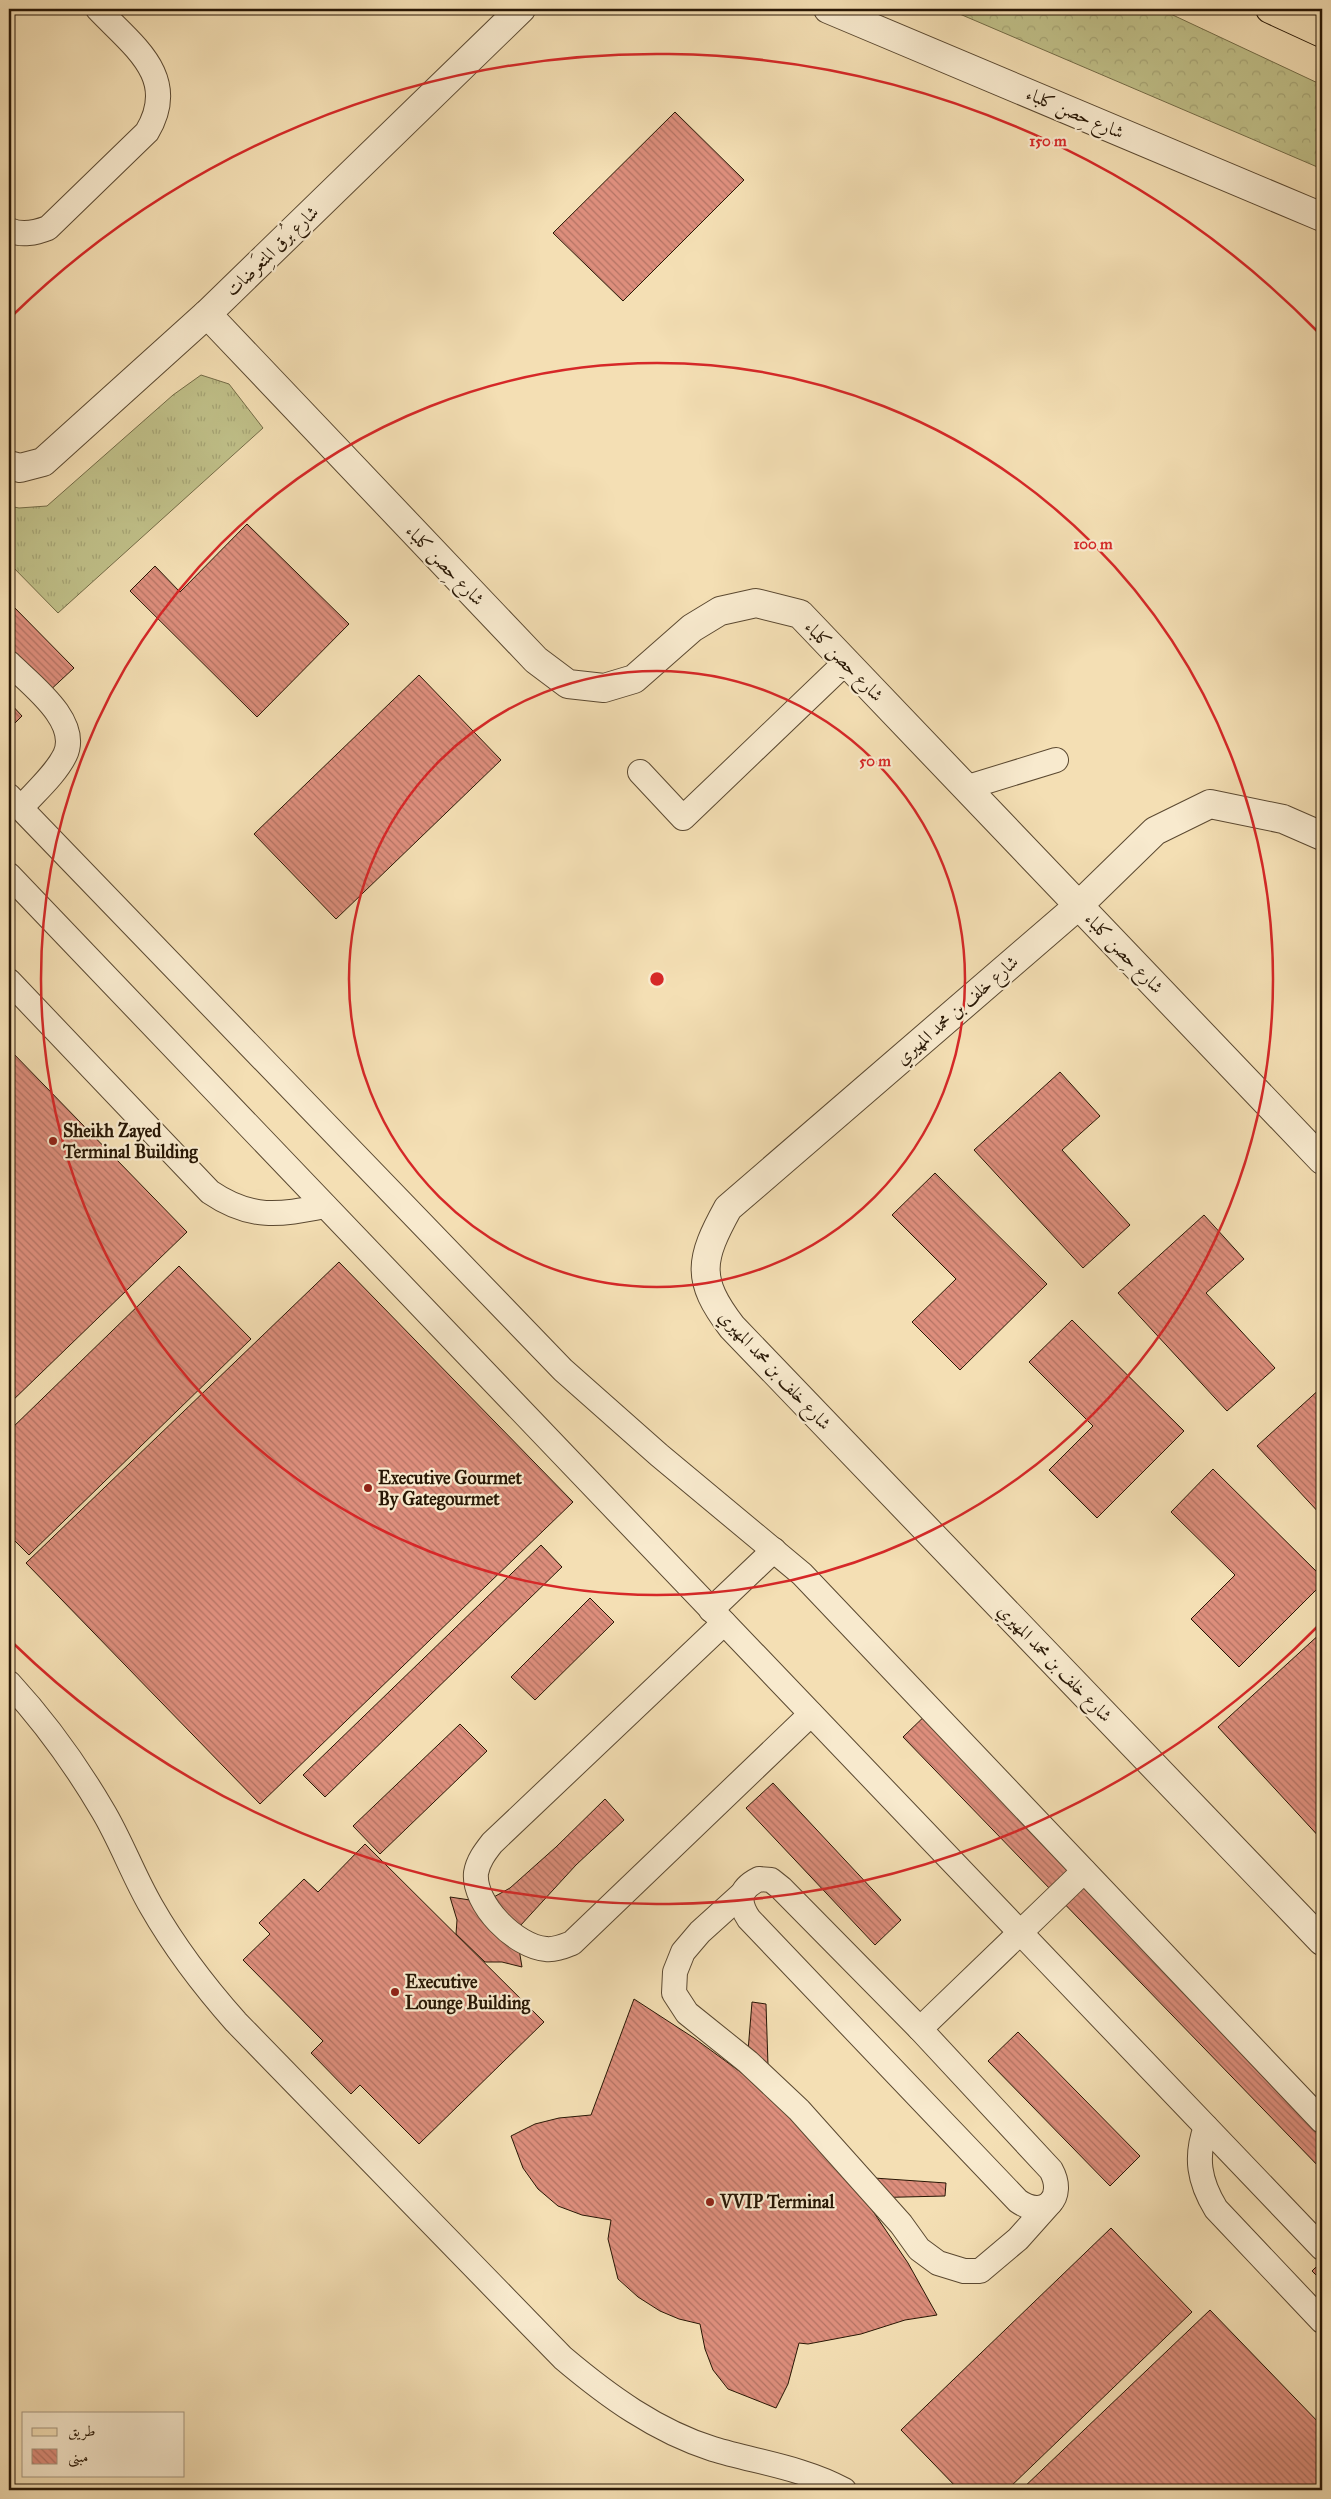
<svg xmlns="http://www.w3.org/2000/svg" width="1331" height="2499" font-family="'IM FELL Great Primer',Amiri,serif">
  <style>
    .grass { fill: url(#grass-tufts); stroke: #746c47 }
    .forest { fill: url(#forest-crowns); stroke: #746c47 }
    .building { fill: url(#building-back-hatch); stroke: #281705 }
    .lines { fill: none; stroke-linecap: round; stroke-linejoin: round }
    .service-casing { stroke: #5b4931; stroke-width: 26 }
    .minor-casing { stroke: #5b4931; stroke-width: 30 }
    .primary-casing { stroke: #281705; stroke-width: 30 }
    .service { stroke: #f8eace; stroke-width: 24 }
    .minor { stroke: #f8eace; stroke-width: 28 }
    .primary { stroke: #f4dfb4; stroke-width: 28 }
    .ring { fill: none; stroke: #d62828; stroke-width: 2.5 }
    .poi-dot { fill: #8f2418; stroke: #f8eace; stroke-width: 2 }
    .labels { text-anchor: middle; stroke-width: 4.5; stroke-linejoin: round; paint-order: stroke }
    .street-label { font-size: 18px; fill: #281705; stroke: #f8eace }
    .poi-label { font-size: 18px; font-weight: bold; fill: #281705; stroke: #f8eace; text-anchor: start }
    .centre { fill: #d62828; stroke: #f8eace; stroke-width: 2.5 }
    .ring-label { font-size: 15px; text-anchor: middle; font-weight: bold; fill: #d62828; stroke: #f8eace; stroke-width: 4.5; stroke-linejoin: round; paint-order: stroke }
  </style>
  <defs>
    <pattern id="grass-tufts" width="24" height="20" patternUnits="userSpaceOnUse" patternTransform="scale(1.25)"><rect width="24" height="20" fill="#c0c089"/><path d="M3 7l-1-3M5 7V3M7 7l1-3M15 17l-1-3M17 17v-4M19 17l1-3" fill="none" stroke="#a5a475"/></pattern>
    <pattern id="forest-crowns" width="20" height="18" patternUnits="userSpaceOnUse" patternTransform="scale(1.25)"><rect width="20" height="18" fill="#c0c089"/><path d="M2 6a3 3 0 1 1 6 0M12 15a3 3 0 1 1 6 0" fill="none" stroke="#a5a475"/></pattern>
    <pattern id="building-back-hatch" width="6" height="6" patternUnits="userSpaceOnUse" patternTransform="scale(1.25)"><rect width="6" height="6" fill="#dd8e7c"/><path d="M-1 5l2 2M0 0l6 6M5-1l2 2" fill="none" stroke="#b37364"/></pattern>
  </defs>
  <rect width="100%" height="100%" fill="#f4dfb4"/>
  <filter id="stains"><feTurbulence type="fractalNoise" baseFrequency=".004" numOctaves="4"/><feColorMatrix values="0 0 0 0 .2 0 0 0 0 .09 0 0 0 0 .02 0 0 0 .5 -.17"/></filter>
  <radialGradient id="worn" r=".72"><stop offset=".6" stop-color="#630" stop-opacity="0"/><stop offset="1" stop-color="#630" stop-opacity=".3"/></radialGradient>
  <path class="grass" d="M201 375 229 384 263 428 58 613 9 563V506L19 508 47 506 173 395Z"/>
  <path class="forest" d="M948 9H1160L1322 85V169Z"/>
  <g class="building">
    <path d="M675 112 744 180 623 301 553 233Z"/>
    <path d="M247 524 349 624 257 717 130 591 155 566 180 592Z"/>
    <path d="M9 602 74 668 46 694 9 656Z"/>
    <path d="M419 675 501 760 336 919 254 834Z"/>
    <path d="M9 702 22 716 9 729Z"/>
    <path d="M9 1049 187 1232 9 1404Z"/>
    <path d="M1060 1072 1100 1116 1062 1150 1130 1225 1083 1268 974 1150Z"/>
    <path d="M935 1173 1047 1284 960 1370 912 1322 956 1279 892 1215Z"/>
    <path d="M1204 1215 1244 1259 1206 1293 1275 1368 1227 1411 1118 1293Z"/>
    <path d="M339 1262 573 1502 260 1804 26 1563Z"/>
    <path d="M179 1266 251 1339 29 1555 9 1535V1431Z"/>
    <path d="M1072 1320 1184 1431 1097 1518 1049 1470 1093 1426 1029 1362Z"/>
    <path d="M1322 1387V1516L1257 1446Z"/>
    <path d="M1213 1469 1322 1577V1584L1239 1667 1191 1619 1235 1575 1171 1512Z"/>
    <path d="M541 1545 562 1567 325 1797 303 1775Z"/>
    <path d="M590 1598 614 1622 535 1700 511 1677Z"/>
    <path d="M1322 1632V1840L1218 1727Z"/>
    <path d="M933 1708 1322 2110V2170L903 1737Z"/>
    <path d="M460 1724 487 1751 380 1854 353 1826Z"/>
    <path d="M773 1783 901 1920 875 1945 746 1808Z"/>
    <path d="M605 1799 624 1820 576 1865 520 1926 519 1949 522 1967 502 1962H485L456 1934 457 1920 450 1897 470 1900 492 1898 510 1888 556 1847Z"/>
    <path d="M365 1844 544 2022 419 2144 360 2085 351 2094 311 2053 323 2041 243 1960 270 1934 259 1923 304 1879 318 1892Z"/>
    <path d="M634 1999 694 2038 746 2076 806 2129 864 2198 908 2263 937 2315 905 2320 861 2334 808 2344 799 2343 788 2384 776 2408 728 2389 713 2370 705 2349 700 2324 679 2319 660 2311 638 2297 618 2279 608 2239 611 2220 582 2215 558 2206 538 2189 523 2168 511 2136 535 2124 559 2118 591 2115Z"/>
    <path d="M752 2002 766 2004 769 2096 746 2076Z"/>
    <path d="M1018 2032 1140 2156 1110 2186 988 2061Z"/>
    <path d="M845 2176 946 2183 945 2196 864 2198Z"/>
    <path d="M1111 2228 1192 2312 1007 2490H959L901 2430Z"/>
    <path d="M1322 2261V2281L1312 2271Z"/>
    <path d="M1210 2310 1322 2426V2490H1021Z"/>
  </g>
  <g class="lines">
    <defs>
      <g id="service">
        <path d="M9 230C22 236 35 233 48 228L147 132C180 77 133 46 98 9"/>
        <path d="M9 663C30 684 81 721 65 755 55 775 35 792 21 808"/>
        <path d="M640 772 683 818 846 662"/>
        <path d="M965 788 1056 760"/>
        <path d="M9 796 563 1370 659 1455 802 1574 1322 2121"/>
        <path d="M9 875 1322 2248"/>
        <path d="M9 981 210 1192C251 1220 279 1215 325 1206"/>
        <path d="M711 1610 774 1550"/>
        <path d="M724 1623 492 1843C485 1852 478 1861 476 1873 473 1904 516 1947 546 1949 555 1950 564 1946 572 1943L811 1714"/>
        <path d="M9 1683C45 1722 76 1765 103 1811 121 1841 133 1875 151 1906 175 1948 204 1986 236 2022L563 2358C608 2396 656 2431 713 2449 756 2462 804 2468 844 2490"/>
        <path d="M759 1879 771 1880 781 1888 920 2029 1051 2170C1066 2197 1045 2220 1018 2201L749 1919C737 1901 739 1889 759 1879Z"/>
        <path d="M741 1895 700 1932 683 1952 675 1972 674 1993 687 2013 748 2062 799 2110 901 2224 919 2249 938 2263 964 2271H980L1018 2239 1051 2202"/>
        <path d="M920 2029 1084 1871"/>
        <path d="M1206 2127C1195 2157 1199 2181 1216 2209L1322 2321"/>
      </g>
      <g id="minor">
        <path d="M828 9 1322 217"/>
        <path d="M207 314 536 660 568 684 604 688 634 679 692 628 720 611 756 603 800 614 1322 1160"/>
        <path d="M9 465 20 468 43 462 207 314 521 9"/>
        <path d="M1322 836 1283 819 1210 804 1155 831 1078 906 728 1208C700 1259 695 1279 732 1327L1322 1941"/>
      </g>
      <path id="primary" d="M1270 9 1322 33"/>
    </defs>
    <use href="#service" class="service-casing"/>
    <use href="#minor" class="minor-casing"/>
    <use href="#primary" class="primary-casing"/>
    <use href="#service" class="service"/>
    <use href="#minor" class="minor"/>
    <use href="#primary" class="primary"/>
  </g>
  <g class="ring">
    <circle cx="657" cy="979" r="308"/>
    <circle cx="657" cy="979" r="616"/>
    <path d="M1317 1627A925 925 0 0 1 14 1644M14 314A925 925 0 0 1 1317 331"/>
  </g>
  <g class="poi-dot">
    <circle cx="53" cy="1141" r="5"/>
    <circle cx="368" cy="1488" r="5"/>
    <circle cx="395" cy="1992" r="5"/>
    <circle cx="710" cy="2202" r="5"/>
  </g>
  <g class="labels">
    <g class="street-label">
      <text transform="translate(1075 113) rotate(23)" y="6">شارع حِصن كلباء</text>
      <text transform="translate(272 251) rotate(-44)" y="6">شارع بُرق المِتعَرضات</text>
      <text transform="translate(445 565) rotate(46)" y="6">شارع حِصن كلباء</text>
      <text transform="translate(844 661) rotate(46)" y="6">شارع حِصن كلباء</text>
      <text transform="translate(1124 953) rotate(46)" y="6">شارع حِصن كلباء</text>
      <text transform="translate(957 1010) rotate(-41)" y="6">شارع خلف بن محمد المهيري</text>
      <text transform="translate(775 1370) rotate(47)" y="6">شارع خلف بن محمد المهيري</text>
      <text transform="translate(1055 1663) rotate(46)" y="6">شارع خلف بن محمد المهيري</text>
    </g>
    <g class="poi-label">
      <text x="63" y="1137">Sheikh Zayed<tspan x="63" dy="21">Terminal Building</tspan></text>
      <text x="378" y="1484">Executive Gourmet<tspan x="378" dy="21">By Gategourmet</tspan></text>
      <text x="405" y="1988">Executive<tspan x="405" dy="21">Lounge Building</tspan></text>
      <text x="720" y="2208">VVIP Terminal</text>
    </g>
  </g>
  <circle cx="657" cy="979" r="8" class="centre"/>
  <g class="ring-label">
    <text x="1048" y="146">150 m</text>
    <text x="1093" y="549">100 m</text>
    <text x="875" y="766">50 m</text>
  </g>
  <rect width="1331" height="2499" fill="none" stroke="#f4dfb4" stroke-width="30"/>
  <rect x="10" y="10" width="1311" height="2479" fill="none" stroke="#281705" stroke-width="2.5"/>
  <rect x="15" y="15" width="1301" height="2469" fill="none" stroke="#281705"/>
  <rect x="22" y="2412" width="162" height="65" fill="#f8eace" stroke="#a5967e"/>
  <rect x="32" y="2428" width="25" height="8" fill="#f4dfb4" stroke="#a5967e"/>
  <text x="68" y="2436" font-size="15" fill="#281705">طريق</text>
  <rect x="32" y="2449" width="25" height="15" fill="url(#building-back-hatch)" stroke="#a5967e"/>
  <text x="68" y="2462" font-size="15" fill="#281705">مبنى</text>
  <rect width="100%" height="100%" filter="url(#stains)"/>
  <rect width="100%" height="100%" fill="url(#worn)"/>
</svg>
